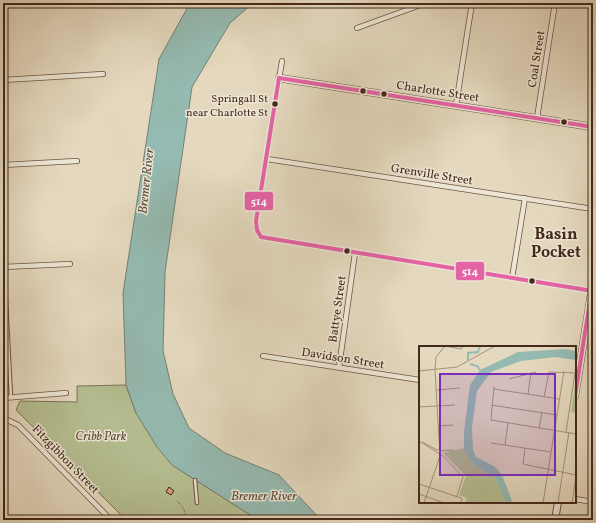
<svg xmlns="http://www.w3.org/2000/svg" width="596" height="523" font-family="Vollkorn,serif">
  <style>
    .green { fill: #b5be91; stroke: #7d7455 }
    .water { fill: #95bab1; stroke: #758074 }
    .building { fill: #d79978; stroke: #452919 }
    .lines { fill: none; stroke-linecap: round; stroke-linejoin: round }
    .service-casing { stroke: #6d5542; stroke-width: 4.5 }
    .minor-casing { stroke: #6d5542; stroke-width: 6 }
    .tertiary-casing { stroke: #6d5542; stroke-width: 8 }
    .path { stroke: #452919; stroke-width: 1; stroke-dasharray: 1 2; stroke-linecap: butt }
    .service { stroke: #ede6d5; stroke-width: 2.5 }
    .minor { stroke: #ede6d5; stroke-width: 4.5 }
    .tertiary { stroke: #ede6d5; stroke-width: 6 }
    .bus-1-casing { stroke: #ede6d5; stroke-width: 7 }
    .bus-1 { stroke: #e463a4; stroke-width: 4 }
    .bus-dot { fill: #452919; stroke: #ede6d5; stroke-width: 1.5 }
    .labels { text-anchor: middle; stroke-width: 3; stroke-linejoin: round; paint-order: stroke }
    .bus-label { font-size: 11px; fill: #452919; stroke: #ede6d5; text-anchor: end }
    .street-label { font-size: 12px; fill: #452919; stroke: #ede6d5 }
    .park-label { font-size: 12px; font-style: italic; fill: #5b4731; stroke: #ede6d5 }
    .water-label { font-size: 13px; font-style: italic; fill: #594d3f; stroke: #ede6d5 }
    .district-label { font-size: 16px; font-weight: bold; fill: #452919; stroke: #ede6d5 }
    .inset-river { fill: none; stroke: #95bab1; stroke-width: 2 }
    .inset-road { fill: none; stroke: #a4927c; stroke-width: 1 }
    .view { fill: #7b2cbf; fill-opacity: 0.15; stroke: #7b2cbf; stroke-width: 2 }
    .inset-edge { fill: none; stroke: #452919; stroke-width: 2 }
    .line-badge { stroke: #ede6d5; stroke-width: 1.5 }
    .badge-label { font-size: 11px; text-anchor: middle; font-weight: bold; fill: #fff }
  </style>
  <rect width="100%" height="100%" fill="#e4d8be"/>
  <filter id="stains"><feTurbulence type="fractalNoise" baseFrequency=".005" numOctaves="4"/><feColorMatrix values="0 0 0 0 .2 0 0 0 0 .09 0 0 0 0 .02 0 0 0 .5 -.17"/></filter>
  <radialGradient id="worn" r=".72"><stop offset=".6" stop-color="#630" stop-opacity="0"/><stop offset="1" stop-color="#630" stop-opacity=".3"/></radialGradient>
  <path class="green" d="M126 385 136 413 172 465 258 520H126L16 410 20 401 77 402V386Z"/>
  <path class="water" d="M190 3H253L230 23 192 87 165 272 163 351 173 394 189 428 225 453 279 475 321 520H258L172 465 157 447 136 413 126 385 123 293 159 59Z"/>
  <path class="building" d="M169 487 174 491 171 495 166 492Z"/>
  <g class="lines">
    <defs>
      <g id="service">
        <path d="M3 244 11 397"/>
        <path d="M195 480 197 503"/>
      </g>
      <g id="minor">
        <path d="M357 28 426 3"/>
        <path d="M282 61 256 221 257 230 261 237 593 291"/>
        <path d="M3 80 103 74"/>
        <path d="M456 105 472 3"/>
        <path d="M537 118 555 3"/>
        <path d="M267 159 593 209"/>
        <path d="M3 165 77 161"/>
        <path d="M3 267 70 264"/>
        <path d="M512 278 525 198"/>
        <path d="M263 356 420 380"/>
        <path d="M339 367 355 253"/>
        <path d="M3 398 66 393"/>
        <path d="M3 418 18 425 111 520"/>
        <path d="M575 499 593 502"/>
      </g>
      <g id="tertiary">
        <path d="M279 78 593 127"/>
        <path d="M575 396 593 282"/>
        <path d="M555 520 558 502"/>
      </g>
    </defs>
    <use href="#service" class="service-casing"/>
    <use href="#minor" class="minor-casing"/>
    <use href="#tertiary" class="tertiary-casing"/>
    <path class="path" d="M177 501 184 509 186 520"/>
    <use href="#service" class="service"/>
    <use href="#minor" class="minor"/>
    <use href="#tertiary" class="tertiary"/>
    <defs>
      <g id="bus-1">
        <path d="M279 78 256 221 257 230 261 237 593 291"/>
        <path d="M279 78 593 127"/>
        <path d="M575 396 593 282"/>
      </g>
    </defs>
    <use href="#bus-1" class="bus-1-casing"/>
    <use href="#bus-1" class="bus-1"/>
  </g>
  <g class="bus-dot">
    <circle cx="363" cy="91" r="3.5"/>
    <circle cx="384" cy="94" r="3.5"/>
    <circle cx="275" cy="104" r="3.5"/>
    <circle cx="564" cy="122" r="3.5"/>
    <circle cx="347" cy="251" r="3.5"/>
    <circle cx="532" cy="281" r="3.5"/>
  </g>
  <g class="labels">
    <g class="bus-label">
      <text x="268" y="102">Springall St<tspan x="268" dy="14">near Charlotte St</tspan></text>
    </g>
    <g class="street-label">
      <text transform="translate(536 59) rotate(-81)" y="4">Coal Street</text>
      <text transform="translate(438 91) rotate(9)" y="4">Charlotte Street</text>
      <text transform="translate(432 174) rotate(9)" y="4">Grenville Street</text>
      <text transform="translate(337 309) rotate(-82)" y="4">Battye Street</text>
      <text transform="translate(343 358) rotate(9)" y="4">Davidson Street</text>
      <text transform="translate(66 459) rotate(46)" y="4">Fitzgibbon Street</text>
    </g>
    <g class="park-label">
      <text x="101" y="440">Cribb Park</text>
    </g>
    <g class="water-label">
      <text transform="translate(145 181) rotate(-84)" y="5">Bremer River</text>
      <text x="264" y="500">Bremer River</text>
    </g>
    <g class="district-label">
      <text x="556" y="239">Basin<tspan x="556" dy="18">Pocket</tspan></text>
    </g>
  </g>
  <g transform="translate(419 346)">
    <rect width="157" height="157" fill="#e4d8be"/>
    <path d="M157 32V67L152 66ZM45 102 54 118 76 132 87 157H46L48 152 40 149 47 130 24 107Z" fill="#b5be91"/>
    <path d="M146 3 157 5V14L136 11 102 15 72 26 58 45 53 81 54 104 57 111 75 120 83 129 93 155 87 157 76 132 54 118 45 103V85L51 39 61 24 99 6Z" fill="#95bab1"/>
    <path class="inset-river" d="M49 14V7L59 6 61 0M51 18 58 20 61 24"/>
    <path class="inset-road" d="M26 0 42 3 45 0M16 24 17 11 26 0M0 25 38 21 76 0M90 33 117 26M75 40 72 74 157 88M75 43 140 53M17 44 41 42M109 48 112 26M125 51 130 26 156 27 147 86M72 59 138 69M0 61 36 59M0 78V93M19 80 34 79M120 82 123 66M0 95 24 110 44 131 38 150M3 96 18 104 21 103M72 97 132 106M86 99 89 77M106 102 104 118 157 129M21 105 34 104M0 138 42 152 43 157M0 148 25 157M5 157 21 110 16 24M124 157 145 25M139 157 150 86M153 157 157 131"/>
    <path class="view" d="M21 28H136V129H21Z"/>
    <rect width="157" height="157" class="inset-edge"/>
  </g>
  <g class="line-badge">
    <rect x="244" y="191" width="30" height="20" rx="4" fill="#e463a4"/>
    <rect x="455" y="261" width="30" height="20" rx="4" fill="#e463a4"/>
  </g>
  <g class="badge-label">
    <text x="259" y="205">514</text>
    <text x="470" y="275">514</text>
  </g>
  <rect width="596" height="523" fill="none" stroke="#e4d8be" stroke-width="16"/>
  <rect x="4" y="4" width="588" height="515" fill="none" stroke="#452919" stroke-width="2"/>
  <rect x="8" y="8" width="580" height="507" fill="none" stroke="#452919"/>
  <rect width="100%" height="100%" filter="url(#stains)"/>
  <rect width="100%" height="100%" fill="url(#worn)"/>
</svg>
